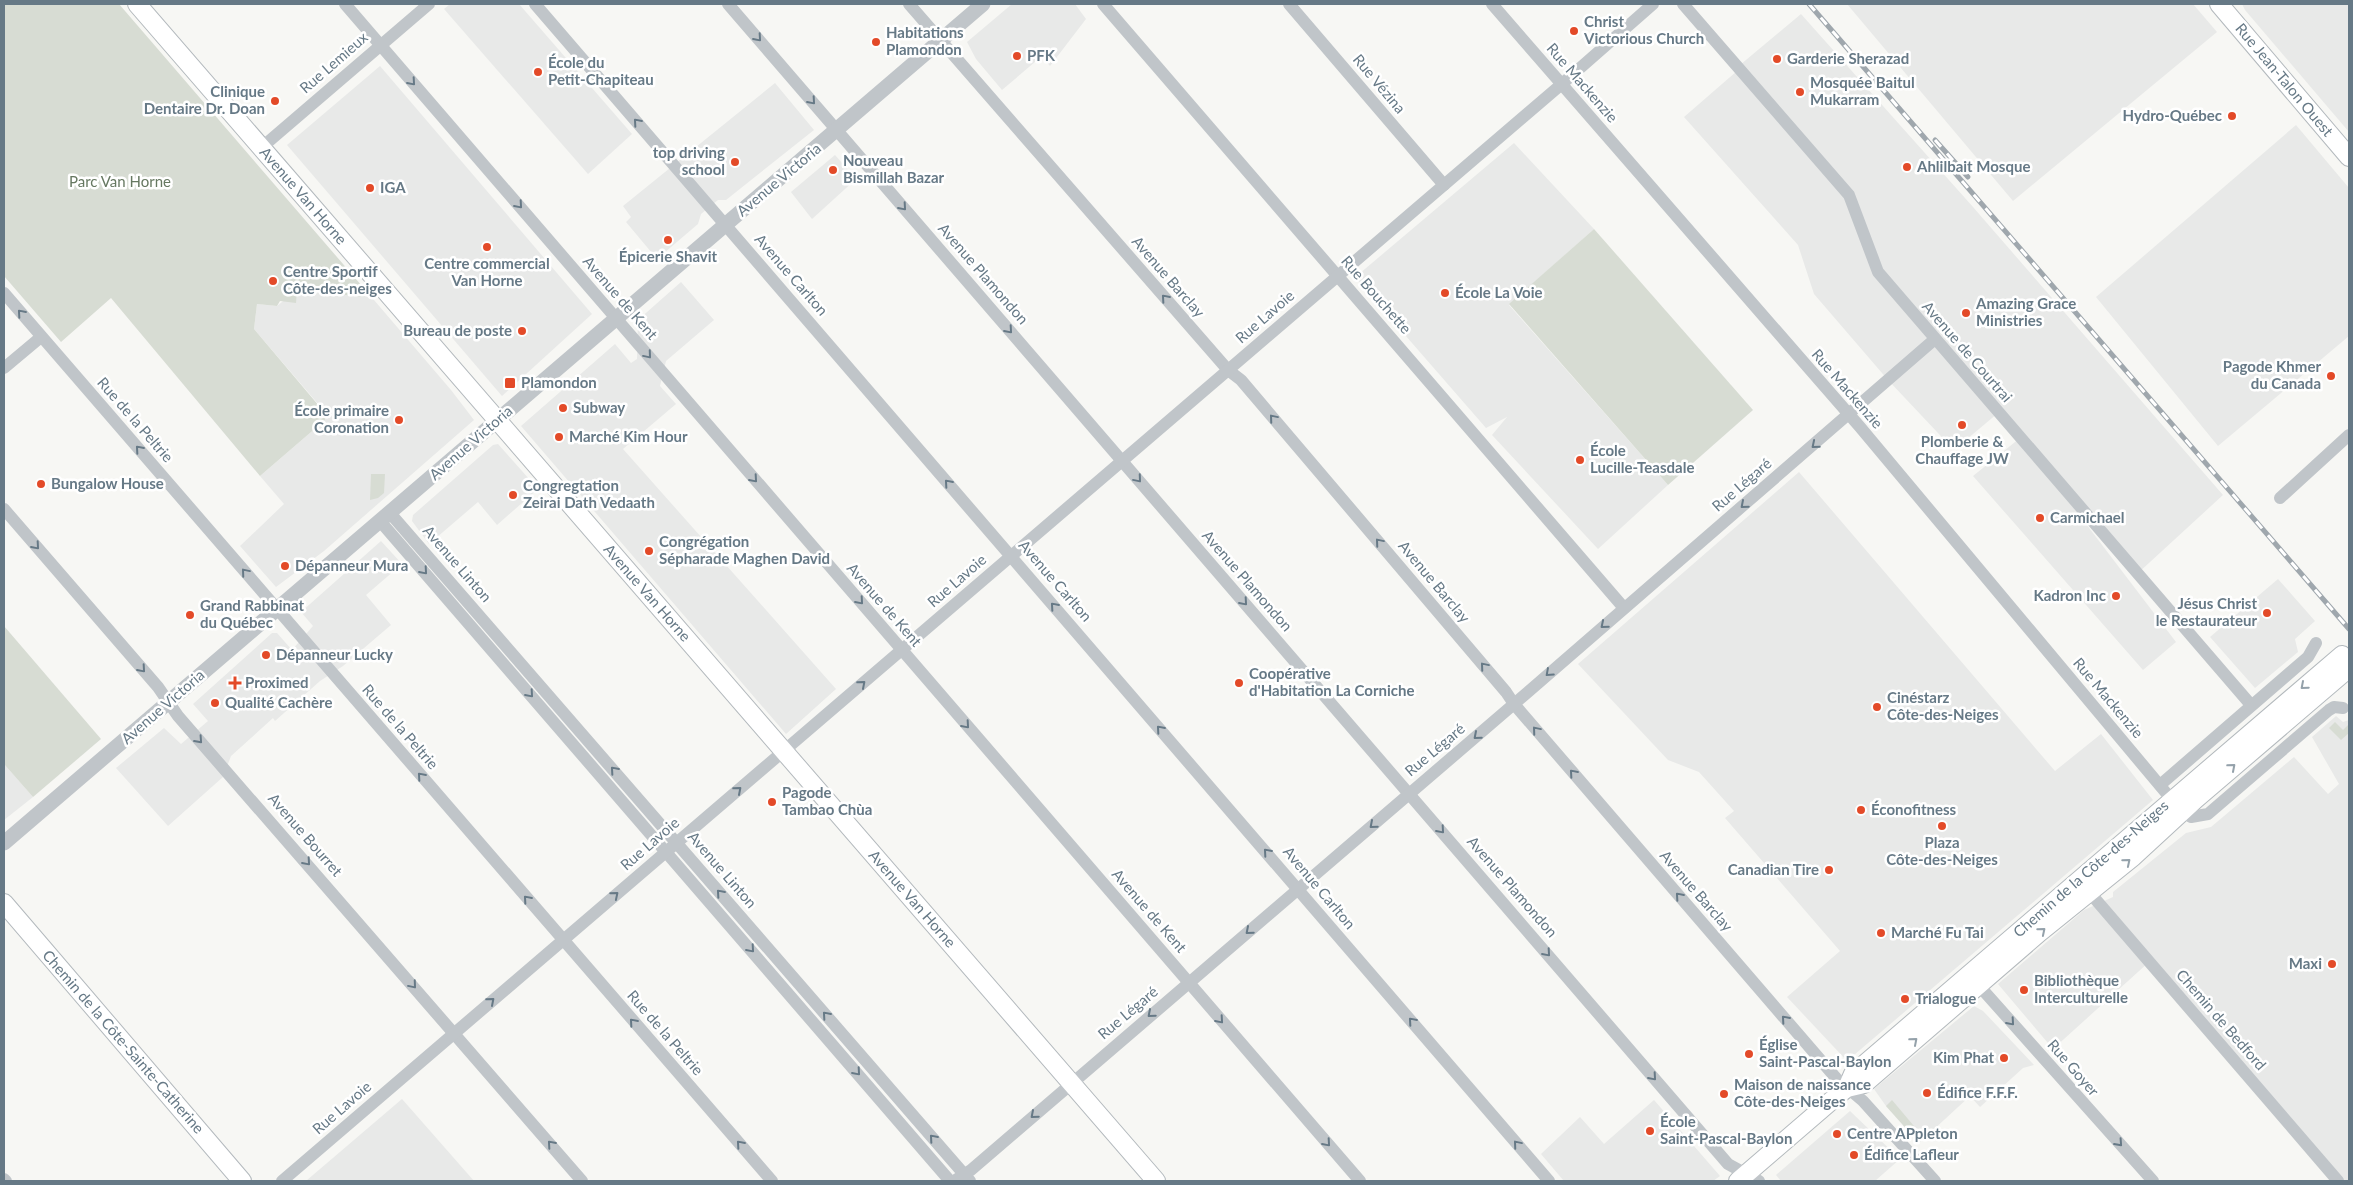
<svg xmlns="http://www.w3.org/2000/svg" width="2353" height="1185" font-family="Lato,sans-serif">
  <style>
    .built { fill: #e8e9e8 }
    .green { fill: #d7dcd3 }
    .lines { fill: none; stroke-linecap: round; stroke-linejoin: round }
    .secondary-casing { stroke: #b3b9bd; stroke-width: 20 }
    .minor { stroke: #c0c5c9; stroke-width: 12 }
    .tertiary { stroke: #c0c5c9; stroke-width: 15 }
    .secondary { stroke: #fff; stroke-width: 18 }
    .rail-casing { stroke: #9fa7ad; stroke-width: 5 }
    .rail { stroke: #fff; stroke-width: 3; stroke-dasharray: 9; stroke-linecap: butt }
    .oneway { stroke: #667986 }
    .oneway2 { stroke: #94a1aa }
    .poi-dot { fill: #e34a28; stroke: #fff; stroke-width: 2 }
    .labels { text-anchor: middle; stroke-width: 5; stroke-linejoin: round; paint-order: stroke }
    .poi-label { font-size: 15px; font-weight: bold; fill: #667986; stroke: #fff; text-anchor: start }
    .street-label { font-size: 15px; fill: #667986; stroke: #fff }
    .park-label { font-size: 15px; fill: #667861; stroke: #fff }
  </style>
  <rect width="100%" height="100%" fill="#f7f7f4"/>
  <g class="built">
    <path d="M450 4H519L632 134 588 174 444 9Z"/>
    <path d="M1012 4H1075L1086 19 1050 66 1042 56 1002 90 976 59 967 42Z"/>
    <path d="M1847 4H2193L2217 32 2013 201Z"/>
    <path d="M2242 4H2349V132L2245 10Z"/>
    <path d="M1801 14 1973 207 2223 495 2137 574 2032 453 2176 642 2143 670 1973 476 2020 438 1998 413 1954 450 1888 380 1814 294 1798 245 1684 117 1737 71 1740 65Z"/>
    <path d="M380 66 592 314 502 396 287 145Z"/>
    <path d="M775 83 814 130 726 200H718L701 214 698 224 657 259 626 222 631 217 623 206Z"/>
    <path d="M2296 125 2349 188V336L2218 446 2096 297Z"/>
    <path d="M1514 143 1594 229 1509 305 1668 485 1598 549 1492 435 1507 417 1486 428 1358 281 1359 274Z"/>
    <path d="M835 155 856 179 812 219 791 192Z"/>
    <path d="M681 282 714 320 666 361 660 386 676 404 623 449 836 689 786 734 521 426 615 344 631 363 637 359 638 320Z"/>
    <path d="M297 290 363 297 368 293 451 390 474 420 324 551 276 587 240 546 284 504 260 476 325 420V412L254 329 257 304 277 306Z"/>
    <path d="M498 444 538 489 497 525 478 502 429 544 412 521 413 515 493 445Z"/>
    <path d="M1799 472 2055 771 2101 734 2153 800 1847 1061 1787 997 1840 951 1725 818 1734 811 1699 772 1668 760 1578 664Z"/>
    <path d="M381 541 402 564 366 595 391 625 343 666 320 681 275 721 273 718 231 756 223 777 168 826 116 768 164 728 181 744 208 721 193 704 272 633H277L292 650 313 626 301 612Z"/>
    <path d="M2278 579 2315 621 2295 639 2298 652 2255 688 2210 637Z"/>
    <path d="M2336 716 2343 722 2349 720V1181H2338L2149 962 2053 1049 1998 984 2084 910 2113 897V892L2186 833 2211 827 2294 757 2328 794 2339 784 2312 737Z"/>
    <path d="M4 764 33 797 4 820Z"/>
    <path d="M1974 1006 1983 1011 2034 1065 2023 1068 1980 1107 1970 1096 1919 1143 1886 1106 1874 1089Z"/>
    <path d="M402 1099 474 1181H306Z"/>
    <path d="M1654 1100 1720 1176 1713 1181H1564L1541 1154 1580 1117 1604 1144Z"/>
    <path d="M1850 1111 1900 1159 1875 1181H1781L1776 1175Z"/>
  </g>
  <g class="green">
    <path d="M4 4H119L368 293 363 297 297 290 296 303 280 301 277 306 257 304 254 329 325 413V420L260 476 111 298 61 342 4 276Z"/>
    <path d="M1594 229 1753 410 1668 485 1509 304Z"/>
    <path d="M371 474H385L384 493 378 498 370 500Z"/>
    <path d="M4 626 101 739 33 797 4 764Z"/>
    <path d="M2335 722 2343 730 2349 724V733L2341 740 2329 728Z"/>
    <path d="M1892 1100 1924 1138 1919 1143 1886 1106Z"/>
  </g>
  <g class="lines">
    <defs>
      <g id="secondary">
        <path d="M137 4 1156 1181"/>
        <path d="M2219 4 2349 157"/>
        <path d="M4 903 242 1181"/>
        <path d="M1847 1088 1853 1074 2342 655"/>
        <path d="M1738 1181 1838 1095 1847 1088 1864 1084 2040 932 2133 857 2196 799 2349 668"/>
      </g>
    </defs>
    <use href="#secondary" class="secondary-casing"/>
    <g class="minor">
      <path d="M345 4 1360 1181"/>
      <path d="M535 4 1549 1181"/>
      <path d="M728 4 1728 1164 1759 1181"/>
      <path d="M909 4 1228 370 1241 380 1506 692 1514 704 1836 1078 1863 1101 1935 1181"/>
      <path d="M1103 4 1624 608"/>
      <path d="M1289 4 1444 185"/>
      <path d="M1492 4 1860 427 2172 800"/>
      <path d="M1683 4 1849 195 1878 272 2251 705"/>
      <path d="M261 148 429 4"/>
      <path d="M4 293 772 1181"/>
      <path d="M4 368 41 337"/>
      <path d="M2280 498 2349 435"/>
      <path d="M4 509 158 687 178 716 582 1181"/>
      <path d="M390 513 970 1181"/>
      <path d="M380 521 950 1181"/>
      <path d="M2160 785 2308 657 2316 643"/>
      <path d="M2182 811 2191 817 2208 814 2329 710 2334 707 2343 708"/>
      <path d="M2084 886 2338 1181"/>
      <path d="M1974 980 2153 1181"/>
      <path d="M4 1179 6 1181"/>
      <path d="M282 1181 1563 83 1653 4"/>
      <path d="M954 1181 971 1170 1528 692 1935 339"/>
    </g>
    <path class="tertiary" d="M4 843 983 4"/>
    <use href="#secondary" class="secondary"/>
    <defs>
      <g id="rail">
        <path d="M1809 4 2349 629"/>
        <path d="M1935 140 1968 177"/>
      </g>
    </defs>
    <use href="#rail" class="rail-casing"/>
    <use href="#rail" class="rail"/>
  </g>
  <defs><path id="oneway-chevron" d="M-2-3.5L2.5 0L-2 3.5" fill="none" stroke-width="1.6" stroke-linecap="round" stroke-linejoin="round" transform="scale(1.25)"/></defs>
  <g class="oneway">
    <use href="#oneway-chevron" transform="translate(758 38) rotate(49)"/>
    <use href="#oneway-chevron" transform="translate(412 82) rotate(49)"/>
    <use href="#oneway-chevron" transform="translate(812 101) rotate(49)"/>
    <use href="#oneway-chevron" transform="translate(637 122) rotate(-131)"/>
    <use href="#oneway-chevron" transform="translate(519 205) rotate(49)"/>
    <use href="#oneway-chevron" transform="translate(903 207) rotate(49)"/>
    <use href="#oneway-chevron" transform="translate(1165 298) rotate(-131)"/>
    <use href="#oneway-chevron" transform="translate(21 313) rotate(-131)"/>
    <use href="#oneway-chevron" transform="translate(1009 330) rotate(49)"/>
    <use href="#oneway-chevron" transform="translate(648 355) rotate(50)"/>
    <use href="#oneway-chevron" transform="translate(1273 418) rotate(-130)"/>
    <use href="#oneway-chevron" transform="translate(1815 445) rotate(140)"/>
    <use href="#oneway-chevron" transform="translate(139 449) rotate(-131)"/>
    <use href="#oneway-chevron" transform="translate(754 479) rotate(49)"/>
    <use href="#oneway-chevron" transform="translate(1138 479) rotate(50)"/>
    <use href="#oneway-chevron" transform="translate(948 483) rotate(-131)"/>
    <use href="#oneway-chevron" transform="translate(1744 505) rotate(139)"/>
    <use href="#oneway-chevron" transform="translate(1379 542) rotate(-130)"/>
    <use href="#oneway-chevron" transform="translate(36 546) rotate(49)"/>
    <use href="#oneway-chevron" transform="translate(424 571) rotate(49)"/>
    <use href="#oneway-chevron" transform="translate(245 572) rotate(-130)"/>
    <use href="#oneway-chevron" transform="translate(860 601) rotate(49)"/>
    <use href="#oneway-chevron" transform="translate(1244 602) rotate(49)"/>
    <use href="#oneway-chevron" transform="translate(1054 606) rotate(-131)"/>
    <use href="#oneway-chevron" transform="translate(1604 625) rotate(140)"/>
    <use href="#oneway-chevron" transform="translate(1484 666) rotate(-130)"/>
    <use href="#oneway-chevron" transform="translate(142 669) rotate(49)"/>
    <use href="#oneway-chevron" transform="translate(1549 673) rotate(138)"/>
    <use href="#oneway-chevron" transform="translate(862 684) rotate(-41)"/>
    <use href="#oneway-chevron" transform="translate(530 694) rotate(49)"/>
    <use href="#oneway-chevron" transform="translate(966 725) rotate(49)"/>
    <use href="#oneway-chevron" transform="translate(1160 729) rotate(-131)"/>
    <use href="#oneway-chevron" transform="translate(1536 730) rotate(-130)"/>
    <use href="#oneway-chevron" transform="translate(1477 736) rotate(139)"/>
    <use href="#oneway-chevron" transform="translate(199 740) rotate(48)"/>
    <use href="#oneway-chevron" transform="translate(614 770) rotate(-131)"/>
    <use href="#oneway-chevron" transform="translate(1573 773) rotate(-131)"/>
    <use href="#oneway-chevron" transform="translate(421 776) rotate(-131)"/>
    <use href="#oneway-chevron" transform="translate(738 790) rotate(-41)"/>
    <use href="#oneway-chevron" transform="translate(1373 825) rotate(139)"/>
    <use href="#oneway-chevron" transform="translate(1441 830) rotate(49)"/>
    <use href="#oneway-chevron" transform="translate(1267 852) rotate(-131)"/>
    <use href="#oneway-chevron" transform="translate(307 862) rotate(49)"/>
    <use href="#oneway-chevron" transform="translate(720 893) rotate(-131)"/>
    <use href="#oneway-chevron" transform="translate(615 895) rotate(-40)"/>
    <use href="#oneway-chevron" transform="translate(1679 896) rotate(-131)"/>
    <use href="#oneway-chevron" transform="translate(527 899) rotate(-131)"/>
    <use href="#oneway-chevron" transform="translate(1249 931) rotate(139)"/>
    <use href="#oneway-chevron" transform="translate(751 949) rotate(49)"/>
    <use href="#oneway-chevron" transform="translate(1547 953) rotate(49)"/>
    <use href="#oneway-chevron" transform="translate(413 985) rotate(50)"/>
    <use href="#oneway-chevron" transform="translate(491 1001) rotate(-41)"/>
    <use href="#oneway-chevron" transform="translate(1151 1014) rotate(139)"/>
    <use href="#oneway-chevron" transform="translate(826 1015) rotate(-131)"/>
    <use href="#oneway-chevron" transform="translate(1785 1019) rotate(-131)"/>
    <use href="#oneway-chevron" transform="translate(1220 1020) rotate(49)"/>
    <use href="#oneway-chevron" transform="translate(1412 1021) rotate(-131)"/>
    <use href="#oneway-chevron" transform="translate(633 1022) rotate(-131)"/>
    <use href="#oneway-chevron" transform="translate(2011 1022) rotate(49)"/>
    <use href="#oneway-chevron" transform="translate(857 1072) rotate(49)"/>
    <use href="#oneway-chevron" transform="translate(1653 1077) rotate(49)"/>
    <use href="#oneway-chevron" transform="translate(1034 1115) rotate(139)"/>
    <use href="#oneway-chevron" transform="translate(933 1138) rotate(-131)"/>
    <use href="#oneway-chevron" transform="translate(1327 1143) rotate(49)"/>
    <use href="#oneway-chevron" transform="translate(2119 1143) rotate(48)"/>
    <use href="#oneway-chevron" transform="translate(551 1144) rotate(-131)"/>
    <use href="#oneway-chevron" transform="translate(740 1144) rotate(-131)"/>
    <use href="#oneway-chevron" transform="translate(1517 1144) rotate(-130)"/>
  </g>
  <g class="oneway2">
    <use href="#oneway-chevron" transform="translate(2304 686) rotate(139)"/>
    <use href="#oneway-chevron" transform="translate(2232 767) rotate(-41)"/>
    <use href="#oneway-chevron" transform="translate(2127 862) rotate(-40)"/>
    <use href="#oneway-chevron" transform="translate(2042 931) rotate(-40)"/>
    <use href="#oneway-chevron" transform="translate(1914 1041) rotate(-41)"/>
  </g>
  <g class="poi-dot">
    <circle cx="1574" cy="31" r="5"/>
    <circle cx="876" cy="42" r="5"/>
    <circle cx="1017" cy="56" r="5"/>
    <circle cx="1777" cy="59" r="5"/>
    <circle cx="538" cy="72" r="5"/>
    <circle cx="1800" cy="92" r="5"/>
    <circle cx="275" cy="101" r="5"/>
    <circle cx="2232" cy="116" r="5"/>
    <circle cx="735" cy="162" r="5"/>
    <circle cx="1907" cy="167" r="5"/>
    <circle cx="833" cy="170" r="5"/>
    <circle cx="370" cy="188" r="5"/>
    <circle cx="668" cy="240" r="5"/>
    <circle cx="487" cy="247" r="5"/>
    <circle cx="273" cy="281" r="5"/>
    <circle cx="1445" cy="293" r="5"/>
    <circle cx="1966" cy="313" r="5"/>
    <circle cx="522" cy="331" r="5"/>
    <circle cx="2331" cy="376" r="5"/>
    <rect x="504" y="377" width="12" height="12" rx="2.5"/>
    <circle cx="563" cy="408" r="5"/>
    <circle cx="399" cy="420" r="5"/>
    <circle cx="1962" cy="425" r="5"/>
    <circle cx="559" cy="437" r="5"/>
    <circle cx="1580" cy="460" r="5"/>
    <circle cx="41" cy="484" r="5"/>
    <circle cx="513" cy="495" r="5"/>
    <circle cx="2040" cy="518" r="5"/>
    <circle cx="649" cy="551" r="5"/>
    <circle cx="285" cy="566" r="5"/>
    <circle cx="2116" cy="596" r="5"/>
    <circle cx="2267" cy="613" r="5"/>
    <circle cx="190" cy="615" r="5"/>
    <circle cx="266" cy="655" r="5"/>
    <path d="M232.5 675.5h5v5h5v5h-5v5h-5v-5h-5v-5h5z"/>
    <circle cx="1239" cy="683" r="5"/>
    <circle cx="215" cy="703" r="5"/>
    <circle cx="1877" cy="707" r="5"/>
    <circle cx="772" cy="802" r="5"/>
    <circle cx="1861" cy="810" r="5"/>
    <circle cx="1942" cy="826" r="5"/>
    <circle cx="1829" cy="870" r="5"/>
    <circle cx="1881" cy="933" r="5"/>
    <circle cx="2332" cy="964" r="5"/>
    <circle cx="2024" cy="990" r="5"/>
    <circle cx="1905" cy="999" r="5"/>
    <circle cx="1749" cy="1054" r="5"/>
    <circle cx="2004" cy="1058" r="5"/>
    <circle cx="1927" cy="1093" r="5"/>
    <circle cx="1724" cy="1094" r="5"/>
    <circle cx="1650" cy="1131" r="5"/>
    <circle cx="1837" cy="1134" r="5"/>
    <circle cx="1854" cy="1155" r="5"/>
  </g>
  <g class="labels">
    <g class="poi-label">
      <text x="1584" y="27">Christ<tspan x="1584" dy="17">Victorious Church</tspan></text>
      <text x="886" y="38">Habitations<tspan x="886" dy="17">Plamondon</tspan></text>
      <text x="1027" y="61">PFK</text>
      <text x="1787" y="64">Garderie Sherazad</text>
      <text x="548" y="68">École du<tspan x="548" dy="17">Petit-Chapiteau</tspan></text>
      <text x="1810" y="88">Mosquée Baitul<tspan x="1810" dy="17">Mukarram</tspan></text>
      <text x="265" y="97" text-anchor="end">Clinique<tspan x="265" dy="17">Dentaire Dr. Doan</tspan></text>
      <text x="2222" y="121" text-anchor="end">Hydro-Québec</text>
      <text x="725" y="158" text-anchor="end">top driving<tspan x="725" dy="17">school</tspan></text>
      <text x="843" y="166">Nouveau<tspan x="843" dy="17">Bismillah Bazar</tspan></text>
      <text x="1917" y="172">Ahlilbait Mosque</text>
      <text x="380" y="193">IGA</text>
      <text x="668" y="262" text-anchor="middle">Épicerie Shavit</text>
      <text x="487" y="269" text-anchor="middle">Centre commercial<tspan x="487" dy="17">Van Horne</tspan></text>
      <text x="283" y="277">Centre Sportif<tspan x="283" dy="17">Côte-des-neiges</tspan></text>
      <text x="1455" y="298">École La Voie</text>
      <text x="1976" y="309">Amazing Grace<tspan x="1976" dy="17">Ministries</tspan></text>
      <text x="512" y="336" text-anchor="end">Bureau de poste</text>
      <text x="2321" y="372" text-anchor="end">Pagode Khmer<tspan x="2321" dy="17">du Canada</tspan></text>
      <text x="521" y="388">Plamondon</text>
      <text x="573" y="413">Subway</text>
      <text x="389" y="416" text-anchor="end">École primaire<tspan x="389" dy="17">Coronation</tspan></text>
      <text x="569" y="442">Marché Kim Hour</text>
      <text x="1962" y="447" text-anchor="middle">Plomberie &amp;<tspan x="1962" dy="17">Chauffage JW</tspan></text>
      <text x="1590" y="456">École<tspan x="1590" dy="17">Lucille-Teasdale</tspan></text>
      <text x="51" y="489">Bungalow House</text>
      <text x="523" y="491">Congregtation<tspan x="523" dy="17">Zeirai Dath Vedaath</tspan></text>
      <text x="2050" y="523">Carmichael</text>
      <text x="659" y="547">Congrégation<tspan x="659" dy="17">Sépharade Maghen David</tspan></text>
      <text x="295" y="571">Dépanneur Mura</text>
      <text x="2106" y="601" text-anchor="end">Kadron Inc</text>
      <text x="2257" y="609" text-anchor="end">Jésus Christ<tspan x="2257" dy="17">le Restaurateur</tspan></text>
      <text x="200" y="611">Grand Rabbinat<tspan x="200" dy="17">du Québec</tspan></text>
      <text x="276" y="660">Dépanneur Lucky</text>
      <text x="1249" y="679">Coopérative<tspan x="1249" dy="17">d'Habitation La Corniche</tspan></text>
      <text x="245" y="688">Proximed</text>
      <text x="1887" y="703">Cinéstarz<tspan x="1887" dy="17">Côte-des-Neiges</tspan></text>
      <text x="225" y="708">Qualité Cachère</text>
      <text x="782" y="798">Pagode<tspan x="782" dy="17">Tambao Chùa</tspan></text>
      <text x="1871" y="815">Éconofitness</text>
      <text x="1942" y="848" text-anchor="middle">Plaza<tspan x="1942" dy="17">Côte-des-Neiges</tspan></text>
      <text x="1819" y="875" text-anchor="end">Canadian Tire</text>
      <text x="1891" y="938">Marché Fu Tai</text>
      <text x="2322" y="969" text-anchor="end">Maxi</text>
      <text x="2034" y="986">Bibliothèque<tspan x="2034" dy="17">Interculturelle</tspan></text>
      <text x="1915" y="1004">Trialogue</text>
      <text x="1759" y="1050">Église<tspan x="1759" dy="17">Saint-Pascal-Baylon</tspan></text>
      <text x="1994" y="1063" text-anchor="end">Kim Phat</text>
      <text x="1734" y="1090">Maison de naissance<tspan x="1734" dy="17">Côte-des-Neiges</tspan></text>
      <text x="1937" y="1098">Édifice F.F.F.</text>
      <text x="1660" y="1127">École<tspan x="1660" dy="17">Saint-Pascal-Baylon</tspan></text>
      <text x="1847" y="1139">Centre APpleton</text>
      <text x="1864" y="1160">Édifice Lafleur</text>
    </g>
    <g class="street-label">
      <text transform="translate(334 63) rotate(-41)" y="5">Rue Lemieux</text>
      <text transform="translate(2284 80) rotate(50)" y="5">Rue Jean-Talon Ouest</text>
      <text transform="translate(1582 83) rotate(49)" y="5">Rue Mackenzie</text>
      <text transform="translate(1379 84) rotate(50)" y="5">Rue Vézina</text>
      <text transform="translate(779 180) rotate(-40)" y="5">Avenue Victoria</text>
      <text transform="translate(303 196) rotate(49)" y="5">Avenue Van Horne</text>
      <text transform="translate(983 274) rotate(49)" y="5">Avenue Plamondon</text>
      <text transform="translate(791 275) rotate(49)" y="5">Avenue Carlton</text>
      <text transform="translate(1168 277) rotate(49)" y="5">Avenue Barclay</text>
      <text transform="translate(1376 295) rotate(49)" y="5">Rue Bouchette</text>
      <text transform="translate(620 298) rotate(49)" y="5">Avenue de Kent</text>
      <text transform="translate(1265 317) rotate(-41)" y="5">Rue Lavoie</text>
      <text transform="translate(1967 352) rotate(49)" y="5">Avenue de Courtrai</text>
      <text transform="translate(1847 389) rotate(49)" y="5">Rue Mackenzie</text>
      <text transform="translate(135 420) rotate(49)" y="5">Rue de la Peltrie</text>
      <text transform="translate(471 443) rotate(-41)" y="5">Avenue Victoria</text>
      <text transform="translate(1742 485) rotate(-41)" y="5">Rue Légaré</text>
      <text transform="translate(457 564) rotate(49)" y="5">Avenue Linton</text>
      <text transform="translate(957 581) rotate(-41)" y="5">Rue Lavoie</text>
      <text transform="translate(1055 581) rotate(49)" y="5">Avenue Carlton</text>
      <text transform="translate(1247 581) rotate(49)" y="5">Avenue Plamondon</text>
      <text transform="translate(1434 582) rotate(50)" y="5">Avenue Barclay</text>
      <text transform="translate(647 593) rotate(49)" y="5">Avenue Van Horne</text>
      <text transform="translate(884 605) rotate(49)" y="5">Avenue de Kent</text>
      <text transform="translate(2108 698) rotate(50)" y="5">Rue Mackenzie</text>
      <text transform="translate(163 707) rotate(-41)" y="5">Avenue Victoria</text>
      <text transform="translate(400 727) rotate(49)" y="5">Rue de la Peltrie</text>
      <text transform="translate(1435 750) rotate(-40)" y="5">Rue Légaré</text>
      <text transform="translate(305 835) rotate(49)" y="5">Avenue Bourret</text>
      <text transform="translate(650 844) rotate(-41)" y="5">Rue Lavoie</text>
      <text transform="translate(2091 869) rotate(-41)" y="5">Chemin de la Côte-des-Neiges</text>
      <text transform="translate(722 870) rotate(49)" y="5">Avenue Linton</text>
      <text transform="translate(1512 887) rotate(49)" y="5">Avenue Plamondon</text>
      <text transform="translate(1319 888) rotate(50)" y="5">Avenue Carlton</text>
      <text transform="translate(1696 891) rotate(49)" y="5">Avenue Barclay</text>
      <text transform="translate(912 899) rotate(49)" y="5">Avenue Van Horne</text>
      <text transform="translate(1149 911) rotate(49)" y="5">Avenue de Kent</text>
      <text transform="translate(1128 1013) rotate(-40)" y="5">Rue Légaré</text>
      <text transform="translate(2221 1020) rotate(49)" y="5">Chemin de Bedford</text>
      <text transform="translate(665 1033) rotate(49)" y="5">Rue de la Peltrie</text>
      <text transform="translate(123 1042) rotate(49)" y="5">Chemin de la Côte-Sainte-Catherine</text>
      <text transform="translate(2073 1068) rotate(49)" y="5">Rue Goyer</text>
      <text transform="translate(342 1108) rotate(-41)" y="5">Rue Lavoie</text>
    </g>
    <g class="park-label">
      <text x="120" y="187">Parc Van Horne</text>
    </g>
  </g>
  <rect width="2353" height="1185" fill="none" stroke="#667986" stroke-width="10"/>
</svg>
